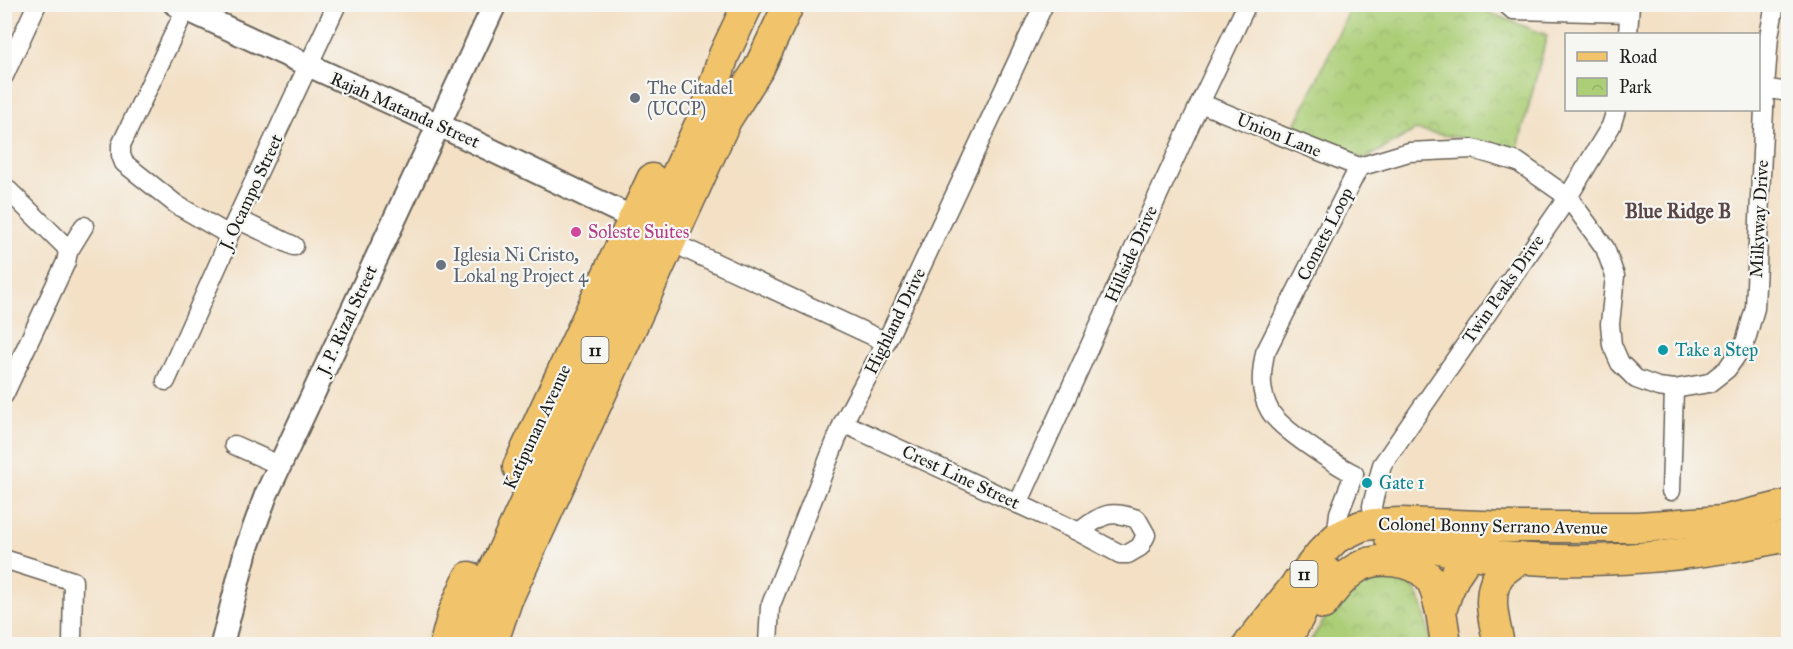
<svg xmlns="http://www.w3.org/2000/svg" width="1793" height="649" font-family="'IM FELL Great Primer',serif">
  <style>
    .park { fill: url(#park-crowns); stroke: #647549; stroke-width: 1.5 }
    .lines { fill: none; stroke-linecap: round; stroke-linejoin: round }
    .minor-casing { stroke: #676157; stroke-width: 21 }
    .tertiary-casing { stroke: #676157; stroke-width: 26 }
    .primary-casing { stroke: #676157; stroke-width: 33 }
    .minor { stroke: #fff; stroke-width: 18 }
    .tertiary { stroke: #fff; stroke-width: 22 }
    .primary { stroke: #f1c36a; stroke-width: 30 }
    .worship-dot { fill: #6b7280; stroke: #f6f6f2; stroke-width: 2 }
    .hotel-dot { fill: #d1479c; stroke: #f6f6f2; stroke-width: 2 }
    .culture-dot { fill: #0f9aa8; stroke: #f6f6f2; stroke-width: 2 }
    .labels { text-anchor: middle; stroke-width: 4.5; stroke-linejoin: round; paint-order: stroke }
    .shield { fill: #f6f6f2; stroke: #5d5d5c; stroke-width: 1.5 }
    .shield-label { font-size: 16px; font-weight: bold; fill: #1c1c1c }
    .worship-label { font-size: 18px; fill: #5b616d; stroke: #f6f6f2; text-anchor: start }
    .street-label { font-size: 18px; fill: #1c1c1c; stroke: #f6f6f2 }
    .hotel-label { font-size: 18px; fill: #b23c85; stroke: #f6f6f2; text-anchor: start }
    .culture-label { font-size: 18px; fill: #0d838f; stroke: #f6f6f2; text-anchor: start }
    .neighbourhood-label { font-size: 20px; font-weight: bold; fill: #5a4646; stroke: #f6f6f2 }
  </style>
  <defs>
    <pattern id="park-crowns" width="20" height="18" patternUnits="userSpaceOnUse" patternTransform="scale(1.5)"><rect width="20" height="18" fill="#abce76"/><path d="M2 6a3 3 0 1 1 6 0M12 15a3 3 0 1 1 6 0" fill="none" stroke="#93b066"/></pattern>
  </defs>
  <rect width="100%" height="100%" fill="#f6f6f2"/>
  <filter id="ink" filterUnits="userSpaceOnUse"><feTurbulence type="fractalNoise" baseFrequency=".0167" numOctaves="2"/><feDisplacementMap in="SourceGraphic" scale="12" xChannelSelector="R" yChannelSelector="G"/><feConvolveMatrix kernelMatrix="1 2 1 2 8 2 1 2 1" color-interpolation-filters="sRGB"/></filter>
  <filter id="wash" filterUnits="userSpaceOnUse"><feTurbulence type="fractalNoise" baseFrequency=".008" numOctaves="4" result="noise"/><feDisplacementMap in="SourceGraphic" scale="24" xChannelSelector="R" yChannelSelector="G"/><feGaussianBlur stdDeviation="1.35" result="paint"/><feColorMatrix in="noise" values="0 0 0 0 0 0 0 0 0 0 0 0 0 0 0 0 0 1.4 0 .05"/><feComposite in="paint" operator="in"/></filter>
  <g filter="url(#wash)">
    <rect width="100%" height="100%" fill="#f3e0c5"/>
    <g class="park">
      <path d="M1352 5H1481L1490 13 1547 35 1518 148 1415 130 1366 159 1292 132Z"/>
      <path d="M1376 575C1382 575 1390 575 1395 576 1423 582 1426 622 1431 644H1308L1337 601 1348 589Z"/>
    </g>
  </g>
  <g filter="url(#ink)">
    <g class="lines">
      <defs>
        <g id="minor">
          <path d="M188 4 121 145V155L124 163 177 205 229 235"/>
          <path d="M1506 4 1513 10 1628 13"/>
          <path d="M1628 34 1630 4"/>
          <path d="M4 76 37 4"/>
          <path d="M1758 87 1788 92"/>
          <path d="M1200 103 1359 167"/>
          <path d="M4 186 65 246 68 252"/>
          <path d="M237 219 294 246"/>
          <path d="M686 249 886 342"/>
          <path d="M166 381 222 256 229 235 337 4"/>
          <path d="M4 395 66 262 68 252 84 226"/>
          <path d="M843 423 1079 532 1120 554H1128L1140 547 1146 535 1137 519C1108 509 1102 515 1079 532"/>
          <path d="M234 445 279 465"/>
          <path d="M1354 474C1335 464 1280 429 1270 411 1259 392 1261 373 1265 353L1359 167 1409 152 1473 149 1518 162 1568 197 1605 248 1615 276 1610 324 1612 345 1620 363 1636 379 1658 387 1674 389 1709 383 1727 369 1745 343 1755 308 1765 87 1769 36 1775 4"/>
          <path d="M1671 491 1674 389"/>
          <path d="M1018 504 1200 103 1247 4"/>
          <path d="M1374 524 1372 506 1382 465 1568 197 1611 126 1616 110"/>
          <path d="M1336 538 1339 513 1354 474"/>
          <path d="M4 559 73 581 72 644"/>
          <path d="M768 644 770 607 843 423 886 342 1044 4"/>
        </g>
        <g id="tertiary">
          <path d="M175 4 439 125 633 218"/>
          <path d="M222 644 246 550 266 495 495 4"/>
        </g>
        <g id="primary">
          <path d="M518 467 652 179"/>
          <path d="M1390 538H1395C1420 543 1446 551 1471 554 1577 567 1684 559 1788 536"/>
          <path d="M1323 604C1345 573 1363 554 1403 563 1415 565 1428 573 1433 584 1437 592 1438 602 1441 611"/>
          <path d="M445 644 453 614 469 577"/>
          <path d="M467 644 482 596 706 111 724 55 748 4"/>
          <path d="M492 644 507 600 726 120 759 68 789 4"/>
          <path d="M1249 644 1321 553 1336 538 1361 526 1374 524 1401 523 1509 527H1638L1722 521 1788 505"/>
          <path d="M1284 644 1315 587 1327 572"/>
          <path d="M1446 644 1441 611 1447 593 1455 575 1469 554 1484 542"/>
          <path d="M1499 644C1495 624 1486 597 1498 577 1502 570 1513 564 1520 558"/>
        </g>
      </defs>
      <use href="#minor" class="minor-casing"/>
      <use href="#tertiary" class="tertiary-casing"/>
      <use href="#primary" class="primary-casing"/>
      <use href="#minor" class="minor"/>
      <use href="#tertiary" class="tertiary"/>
      <use href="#primary" class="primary"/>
    </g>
  </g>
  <g class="worship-dot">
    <circle cx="635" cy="98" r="6"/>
    <circle cx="441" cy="265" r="6"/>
  </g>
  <circle class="hotel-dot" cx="576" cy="232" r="6"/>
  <g class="culture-dot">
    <circle cx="1663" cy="350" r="6"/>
    <circle cx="1367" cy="483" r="6"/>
  </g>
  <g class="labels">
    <g class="shield">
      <rect x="581.5" y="337" width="27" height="26" rx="4.5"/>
      <rect x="1290.5" y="561" width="27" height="26" rx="4.5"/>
    </g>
    <g class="shield-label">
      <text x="595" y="356">11</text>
      <text x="1304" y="580">11</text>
    </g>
    <g class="worship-label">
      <text x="647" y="94">The Citadel<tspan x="647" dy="21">(UCCP)</tspan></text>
      <text x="453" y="261">Iglesia Ni Cristo,<tspan x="453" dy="21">Lokal ng Project 4</tspan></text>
    </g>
    <g class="street-label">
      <text transform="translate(405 110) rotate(24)" y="6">Rajah Matanda Street</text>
      <text transform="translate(1279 135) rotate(22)" y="6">Union Lane</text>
      <text transform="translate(251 192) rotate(-65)" y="6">J. Ocampo Street</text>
      <text transform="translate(1759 219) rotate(-87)" y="6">Milkyway Drive</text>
      <text transform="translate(1325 234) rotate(-63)" y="6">Comets Loop</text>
      <text transform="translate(1131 254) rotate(-66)" y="6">Hillside Drive</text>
      <text transform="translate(1503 289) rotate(-55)" y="6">Twin Peaks Drive</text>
      <text transform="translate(347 320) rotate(-65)" y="6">J. P. Rizal Street</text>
      <text transform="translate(895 321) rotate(-64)" y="6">Highland Drive</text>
      <text transform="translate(537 427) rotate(-65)" y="6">Katipunan Avenue</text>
      <text transform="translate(961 477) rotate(25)" y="6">Crest Line Street</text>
      <text transform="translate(1493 526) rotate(1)" y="6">Colonel Bonny Serrano Avenue</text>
    </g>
    <g class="hotel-label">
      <text x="588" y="238">Soleste Suites</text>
    </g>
    <g class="culture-label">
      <text x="1675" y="356">Take a Step</text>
      <text x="1379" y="489">Gate 1</text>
    </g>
    <g class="neighbourhood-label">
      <text x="1678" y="218">Blue Ridge B</text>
    </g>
  </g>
  <rect width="1793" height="649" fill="none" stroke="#f6f6f2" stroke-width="24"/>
  <rect x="1565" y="33" width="195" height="78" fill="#f6f6f2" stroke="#9f9f9c" stroke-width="1.5"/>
  <rect x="1577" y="52" width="30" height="9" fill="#f1c36a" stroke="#9f9f9c" stroke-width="1.5"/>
  <text x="1619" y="63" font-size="18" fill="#1c1c1c">Road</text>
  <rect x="1577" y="78" width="30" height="18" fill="url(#park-crowns)" stroke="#9f9f9c" stroke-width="1.5"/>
  <text x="1619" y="93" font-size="18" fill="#1c1c1c">Park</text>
</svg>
